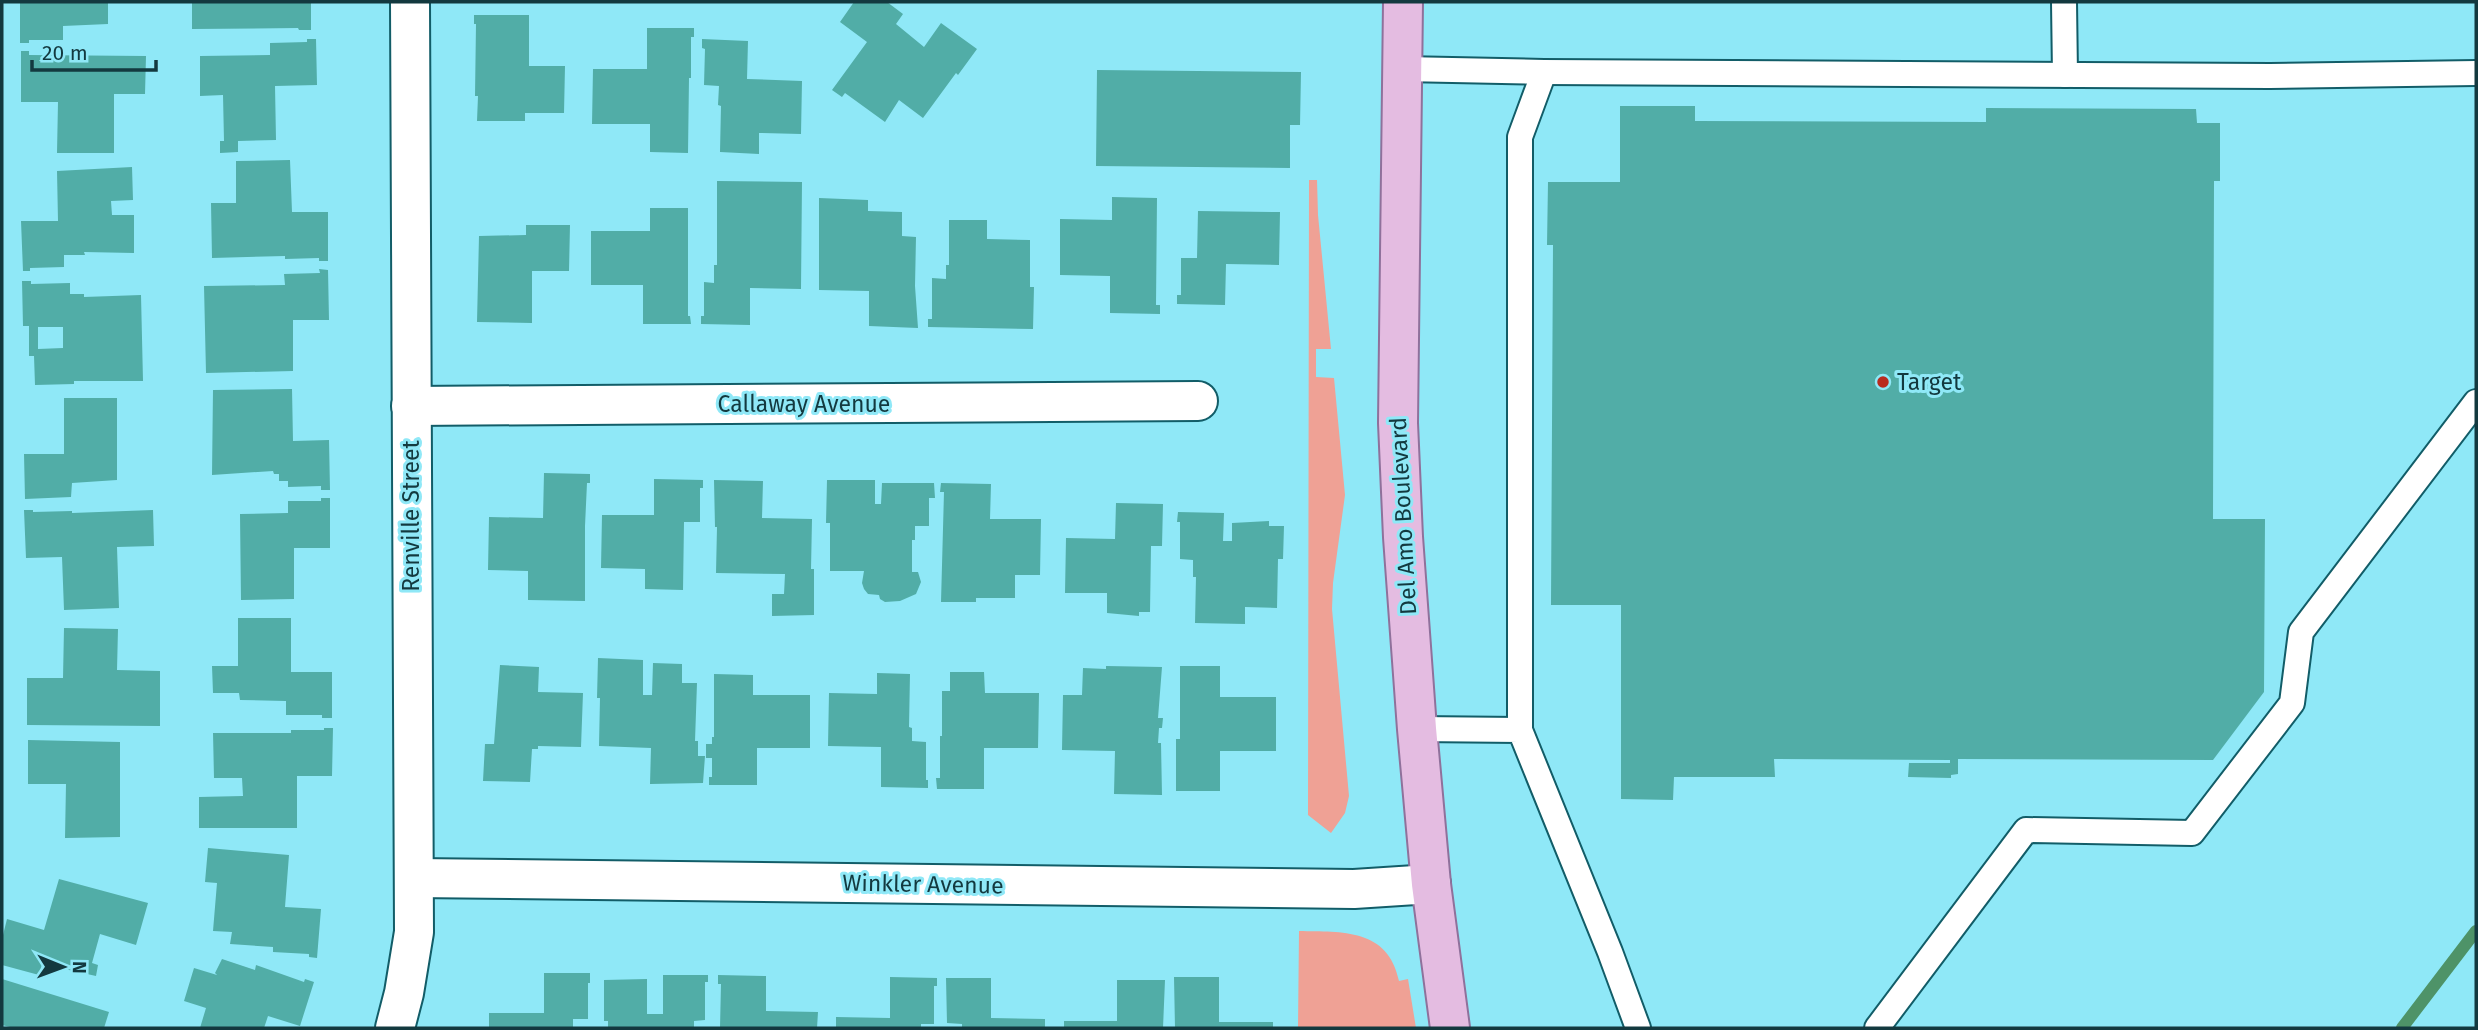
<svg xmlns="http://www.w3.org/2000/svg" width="2478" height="1030" font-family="'Fira Sans',sans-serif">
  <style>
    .green { fill: #efa195 }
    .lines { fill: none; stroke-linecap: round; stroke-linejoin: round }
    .stream { stroke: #4e9368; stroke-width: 12 }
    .building { fill: #51ada7; fill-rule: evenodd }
    .service-casing { stroke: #125d68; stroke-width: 28 }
    .minor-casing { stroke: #125d68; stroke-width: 42 }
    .primary-casing { stroke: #8f719b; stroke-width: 42 }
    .service { stroke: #fff; stroke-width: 24 }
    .minor { stroke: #fff; stroke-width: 38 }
    .primary { stroke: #e4bce1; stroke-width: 38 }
    .poi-dot { fill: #b92b1f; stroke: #8fe8f7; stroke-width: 2.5 }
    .labels { text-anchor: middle; stroke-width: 6; stroke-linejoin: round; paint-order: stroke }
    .poi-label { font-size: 23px; fill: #13393f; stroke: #8fe8f7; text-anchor: start }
    .street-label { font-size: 23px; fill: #13393f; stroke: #8fe8f7 }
  </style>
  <rect width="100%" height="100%" fill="#8fe8f7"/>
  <g class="green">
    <path d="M1309 180H1317L1318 215 1331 349H1316V377L1334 378 1345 495 1333 583 1332 609 1349 796 1345 813 1331 833 1308 815Z"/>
    <path d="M1299 931C1342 932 1388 928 1399 981L1408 979 1416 1028H1298Z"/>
  </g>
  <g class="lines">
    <path class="stream" d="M2402 1028 2476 931"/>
  </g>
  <g class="building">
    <path d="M20 2H108V24L63 26V40H29V43H20Z"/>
    <path d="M192 2H311V30H299L298 28 192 29Z"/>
    <path d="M854 2H887L903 14 896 24 924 47 941 23 977 49 958 75 956 73 923 118 899 100 885 122 845 93 842 97 832 90 867 42 840 22Z"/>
    <path d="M474 15H529V66H565L564 113H525V121H477L478 96H475L476 24H474Z"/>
    <path d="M647 28H694V37H691V78H689L688 153 650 152V124H592L593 69H647Z"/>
    <path d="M307 39H316L317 85 275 86 276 140 238 141V152L220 153V141H224L223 95 200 96V56L270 55V43L307 42Z"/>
    <path d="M702 39 748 41 747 79 802 81 801 134 759 133V154L720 152 721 106 718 105 719 86 704 85 705 49 702 48Z"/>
    <path d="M21 51H29V55L146 56 145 94H114V153H57L58 102H21Z"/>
    <path d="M1097 70 1301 72 1300 125H1290V168L1096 166Z"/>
    <path d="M1620 106H1695V121L1986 122V108L2196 109 2197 123H2220V181H2214L2213 519H2265L2264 692 2213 760 1958 759V774L1951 775V778L1908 777 1909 763H1950V760L1774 759 1775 777H1674L1673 800 1621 799V605H1551L1553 245H1547L1548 182H1620Z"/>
    <path d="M290 160 292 212H328V261H319V258L285 259V256L212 258 211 203H236V161Z"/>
    <path d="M132 167 133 200 111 201 112 215H134V253L84 252 85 255H64V267L30 268V271H23L21 221H58L57 171Z"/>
    <path d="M717 181 802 182 801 289 750 288V325L701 324V316H704V282L714 283V265H717Z"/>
    <path d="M1112 197 1157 198 1156 305H1160V314L1110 313V276L1060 275V219L1112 220Z"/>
    <path d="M819 198 868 200V211L902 212V236L916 237 915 286 918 328 869 326V291L819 290Z"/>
    <path d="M650 208H688V316H690L691 324H643V285H591V231H650Z"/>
    <path d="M1198 211 1280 212 1279 265 1226 264 1225 305 1177 304V295H1181V258H1197Z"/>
    <path d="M949 220H987V239L1030 240V287H1034L1033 329 928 327V319H932V278L946 279V265H949Z"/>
    <path d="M526 225H570L569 271H532V323L477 322 479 236 526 235Z"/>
    <path d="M319 269 328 270 329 320H293V371L206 373 204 286 285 285 284 274 320 273Z"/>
    <path d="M22 281H31V284L70 283V294H84V297L141 295 143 381H74V384L35 385 34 356H29V326H23ZM38 327H63V348L38 349Z"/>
    <path d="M292 389 293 441 329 440 330 490H321V486L288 487V481H279V474H274L273 471 212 475 213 390Z"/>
    <path d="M64 398H117V480L72 483 71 497 25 499 24 454H64Z"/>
    <path d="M544 473 590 474V483H587L585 526V601L528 600V571L488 570 489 517 543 518Z"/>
    <path d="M654 479 703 480V488H700V522H684L683 590 645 589V569L601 568 602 515H654Z"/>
    <path d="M714 480 763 481 762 518 812 519 811 569H814V615L772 616V594H784L785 574 716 573 717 527H715Z"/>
    <path d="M827 480H875V504H881L882 483H934L935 498H929V526H915V540H912V572H918L921 582 916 594 900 601 885 602 880 599 879 595 868 594 864 589 862 583 864 571H830V523H826Z"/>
    <path d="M941 483 991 484 990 519H1041L1040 575H1015V598H976V602H941L944 492H940Z"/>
    <path d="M321 498H330V548H294V599L241 600 240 514 288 513V501H321Z"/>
    <path d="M1116 503 1163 504 1162 546H1151L1150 612H1139V616L1107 613V593H1065L1066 538 1115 539Z"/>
    <path d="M24 510H33V512L72 511V513L153 510 154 546 117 547 119 608 64 610 62 557 26 558Z"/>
    <path d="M1178 512 1224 513 1223 541H1232V523L1269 521V526H1284L1283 559H1278L1277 608 1245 607V624L1195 623 1196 577H1193V560L1180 559V522H1177Z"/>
    <path d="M238 618H291V672H332V718H322V715H286V701L240 700 239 693H213L212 666H238Z"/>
    <path d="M64 628 118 629 117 670 160 671V726L27 725V678H63Z"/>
    <path d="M598 658 643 660V695H652L653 663 682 664V683H697L695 741H698V756H705L703 783 650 784 651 748 599 746 600 698H597Z"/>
    <path d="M500 665 539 667 538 692 583 693 581 747 538 746V749H532L530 782 483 781 485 744H494Z"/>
    <path d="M1106 666 1162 667 1158 718H1163L1162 728H1159L1158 743H1161L1162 795 1114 794 1115 751 1062 750 1063 695H1082L1083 668 1106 669Z"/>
    <path d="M1180 666H1220V697H1276V751H1220V791H1176V739H1180Z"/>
    <path d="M950 672H984L985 693H1039L1038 748H984V789H937L936 778H940V736H942V691H950Z"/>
    <path d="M877 673 910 674 909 727 912 728V741L926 742V780H928V788L881 787V747L828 746 829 693 877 694Z"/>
    <path d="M714 674 753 675V695H810V748H757V785H709V777H712V758H706V744H712V737H714Z"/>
    <path d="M324 728H333L332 776H297V828H199V797L243 796 242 778H214L213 733H291V730H324Z"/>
    <path d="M28 740 120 742V837L65 838 66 784H28Z"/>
    <path d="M208 848 289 855 285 907 321 909 317 958 309 957V954L273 952V947L230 944 232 932 213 931 217 883 205 882Z"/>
    <path d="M59 879 148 903 136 945 100 934 92 963 98 965 96 976 42 964 39 975 2 965V939L7 919 44 930Z"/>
    <path d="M222 959 255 970 256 965 304 982 305 979 314 982 300 1026 268 1016 264 1028H200L206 1008 184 1001 194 968 217 975 215 973Z"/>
    <path d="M544 973H590V983H588V1019H573V1028H489V1013H544Z"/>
    <path d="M663 975H708V982H705V1020L694 1021V1028H608V1021H604V980L647 979V1014H663Z"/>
    <path d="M718 975 766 976V1011L818 1012 817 1028H720L721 984H718Z"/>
    <path d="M890 977 937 978V986H934V1024H921V1028H836V1017L890 1018Z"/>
    <path d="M1174 977H1219V1022H1273V1028H1175Z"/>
    <path d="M946 978H991V1018L1045 1019V1028H962V1024L947 1023Z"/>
    <path d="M2 979 109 1012 104 1028H14L2 1025Z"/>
    <path d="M1117 980H1165L1163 1028H1064V1021H1117Z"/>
  </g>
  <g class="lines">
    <defs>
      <g id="service">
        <path d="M2064 2 2065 75"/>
        <path d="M1403 69 1544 72 2270 76 2476 73"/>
        <path d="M1417 729 1520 730 1610 952 1638 1028"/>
        <path d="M1520 730V137L1544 72"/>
        <path d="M1877 1028 2026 830 2192 833 2292 703 2301 632 2476 402"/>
      </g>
      <g id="minor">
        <path d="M411 406 1198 401"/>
        <path d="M414 878 1354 889 1431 884"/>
        <path d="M395 1028 404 993 414 932 410 2"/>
      </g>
      <path id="primary" d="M1403 2 1398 423 1403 537 1417 729 1431 884 1450 1028"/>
    </defs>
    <use href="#service" class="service-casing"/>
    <use href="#minor" class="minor-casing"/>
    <use href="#primary" class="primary-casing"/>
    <use href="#service" class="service"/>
    <use href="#minor" class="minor"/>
    <use href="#primary" class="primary"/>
  </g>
  <circle class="poi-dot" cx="1883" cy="382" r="7"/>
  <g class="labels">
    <g class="poi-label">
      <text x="1897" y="390">Target</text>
    </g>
    <g class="street-label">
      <text x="804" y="412">Callaway Avenue</text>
      <text transform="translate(411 516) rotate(-90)" y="8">Renville Street</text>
      <text transform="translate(1403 516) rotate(-93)" y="8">Del Amo Boulevard</text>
      <text transform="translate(923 884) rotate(1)" y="8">Winkler Avenue</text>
    </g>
  </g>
  <rect width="2478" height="1030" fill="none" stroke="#13393f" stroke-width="7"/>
  <g transform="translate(63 967) rotate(91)" stroke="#8fe8f7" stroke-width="5" paint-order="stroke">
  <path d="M0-5L12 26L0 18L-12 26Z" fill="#13393f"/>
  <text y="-10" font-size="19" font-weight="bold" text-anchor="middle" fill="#13393f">N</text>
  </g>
  <path d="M32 60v10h124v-10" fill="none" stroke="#13393f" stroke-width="3.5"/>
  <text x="42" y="60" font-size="21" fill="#13393f" stroke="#8fe8f7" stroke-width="5" paint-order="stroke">20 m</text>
</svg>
